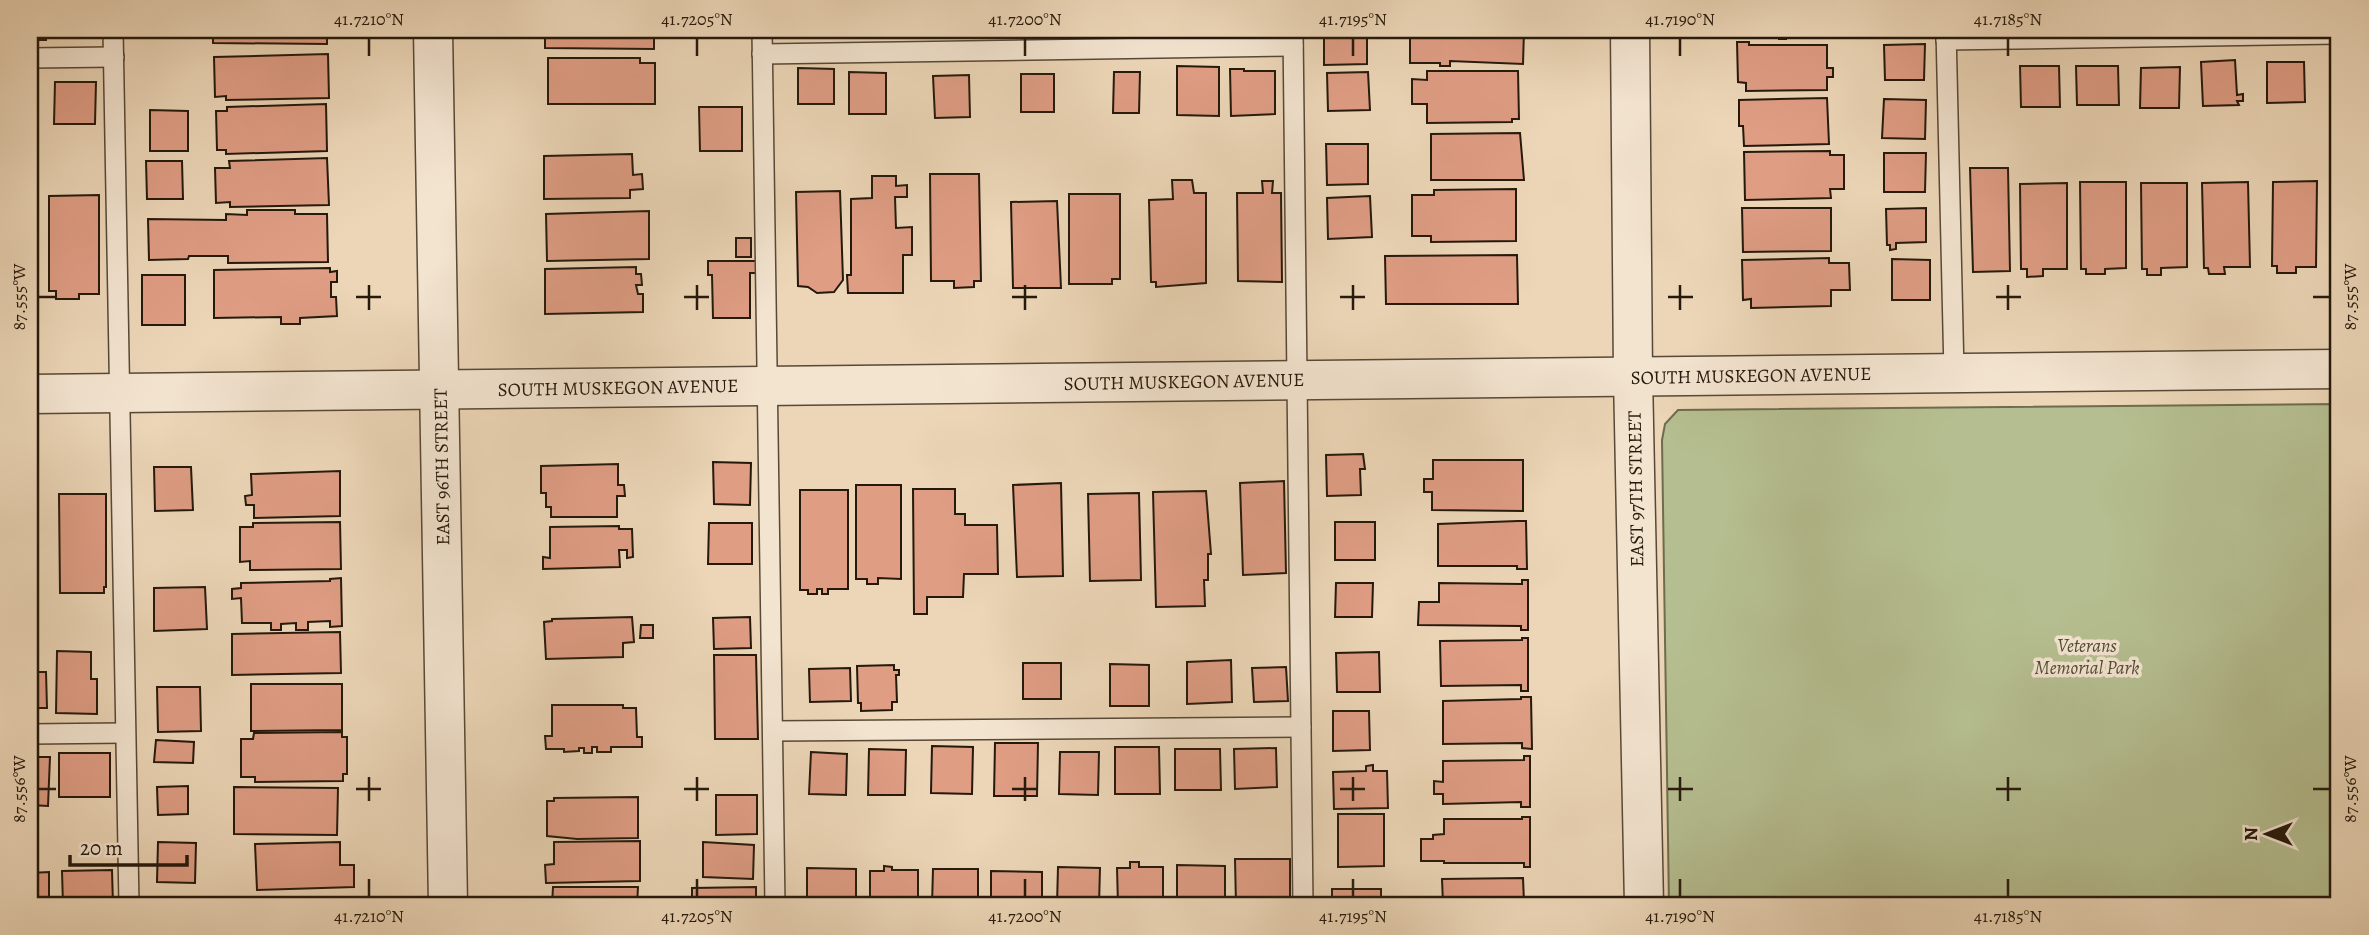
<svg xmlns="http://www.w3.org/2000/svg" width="2369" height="935" font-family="Alegreya,serif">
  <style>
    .green { fill: #b5be90; stroke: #6d6c4e; stroke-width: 2 }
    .building { fill: #df9d84; stroke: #25190c; stroke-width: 2 }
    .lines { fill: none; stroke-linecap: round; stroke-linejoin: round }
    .lane-casing { stroke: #574837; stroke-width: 22 }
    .street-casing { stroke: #574837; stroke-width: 41 }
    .lane { stroke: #f3e4d0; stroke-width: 19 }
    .street { stroke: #f3e4d0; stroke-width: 38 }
    .ticks { fill: none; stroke: #25190c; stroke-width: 2.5 }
    .labels { text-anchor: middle; stroke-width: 7; stroke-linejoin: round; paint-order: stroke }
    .street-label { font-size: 19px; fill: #25190c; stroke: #f3e4d0 }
    .park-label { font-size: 19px; font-style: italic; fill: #504b34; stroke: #f3e4d0 }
    .neatline { fill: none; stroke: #25190c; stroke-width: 2.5 }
    .ticks-label { font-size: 18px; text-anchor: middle; fill: #25190c }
  </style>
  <rect width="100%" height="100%" fill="#ecd6b7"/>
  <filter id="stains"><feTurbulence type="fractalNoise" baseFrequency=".00286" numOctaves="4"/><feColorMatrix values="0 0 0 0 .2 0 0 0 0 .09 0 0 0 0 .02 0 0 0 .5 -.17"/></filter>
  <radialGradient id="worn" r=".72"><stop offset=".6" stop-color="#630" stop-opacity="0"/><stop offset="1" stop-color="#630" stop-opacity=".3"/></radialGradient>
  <path class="green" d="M2339 404V905H1669L1662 440 1665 424 1678 410Z"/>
  <g class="building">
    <rect x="30" y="30" width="16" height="10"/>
    <path d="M144 30H179V36L144 37Z"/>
    <path d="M213 30H327V44L213 43Z"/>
    <path d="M545 30H654V49L545 48Z"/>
    <path d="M1324 30H1367V64L1324 65Z"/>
    <path d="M1410 30H1524L1523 64 1450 61V66H1440V63H1410Z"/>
    <path d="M1737 30H1846V31H1826V35H1786V39H1779V36L1737 35Z"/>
    <rect x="1880" y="30" width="40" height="2"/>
    <path d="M1737 42H1749V45H1827V68H1833V77H1827V90L1746 91V83L1738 82Z"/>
    <path d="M1925 44 1924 80H1885L1884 45Z"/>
    <path d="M328 54 329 98 226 100V96L215 97 214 57Z"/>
    <path d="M548 58H640V63H655V104H548Z"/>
    <path d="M2235 60 2237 95 2243 94V101H2237L2239 105 2203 106 2201 62Z"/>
    <path d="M2267 62H2304L2305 102 2267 103Z"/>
    <path d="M1177 66 1219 67V116L1177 115Z"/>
    <path d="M2020 66H2059L2060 107H2021Z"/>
    <path d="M2076 66H2118L2119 105H2077Z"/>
    <path d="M2180 67 2179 108H2140L2141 68Z"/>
    <path d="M798 68 834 69V104H798Z"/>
    <path d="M1230 69H1244V71H1275V114L1231 116Z"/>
    <path d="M1427 71H1518L1519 119H1512V122L1427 123V104H1412V79L1427 80Z"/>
    <path d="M849 72 886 73V114H849Z"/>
    <path d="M1114 72H1140L1139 113H1113Z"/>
    <path d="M1368 72 1370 110 1328 111 1327 73Z"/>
    <rect x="1021" y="74" width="33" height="38"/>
    <path d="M969 75 970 117 935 118 933 76Z"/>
    <path d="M55 82H96L95 124H54Z"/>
    <path d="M1827 98 1829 144 1744 146 1743 126H1739V100Z"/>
    <path d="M1884 99 1926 100 1925 139 1882 138Z"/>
    <path d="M326 104 327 151 226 154V150H217L216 111H227V107Z"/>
    <path d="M699 107H742V151H700Z"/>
    <path d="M150 110 188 111V151H150Z"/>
    <path d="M1520 133 1524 180H1431V134Z"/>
    <path d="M1326 144H1368V184L1327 185Z"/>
    <path d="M1830 151V155H1844V189H1830L1831 198 1745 200 1744 152Z"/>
    <path d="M1884 153H1926L1925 192H1884Z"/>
    <path d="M632 154 633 175 642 174 643 189 630 190V198L544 199V156Z"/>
    <path d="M327 158 329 205 230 207V202L216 203 215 168H230L229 161Z"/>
    <path d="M146 161H182L183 199H147Z"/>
    <path d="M1970 168H2008L2010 271 1973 272Z"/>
    <path d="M930 174H979L981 281H974V287L954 288V281H931Z"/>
    <path d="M872 176H896V186L907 185V197H895L896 228 912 227V255H903V293H848L847 275H851V199L872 198Z"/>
    <path d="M1172 180H1192L1194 193H1206V283L1156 287V282H1151L1149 200 1173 199Z"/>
    <path d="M1262 181H1273L1272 193H1281L1282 282 1238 281 1237 193H1263Z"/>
    <path d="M2317 181 2316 267H2296V273H2277V266H2272L2273 182Z"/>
    <path d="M2080 182H2126V268L2105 269V274H2086V269H2081Z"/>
    <path d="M2248 182 2250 267H2224L2225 274H2209L2208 268H2204L2202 183Z"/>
    <path d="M2067 183V269H2043V276L2027 277V269H2021L2020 184Z"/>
    <path d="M2141 183H2187V267L2161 268V275H2147V269H2142Z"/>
    <path d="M1516 189V241L1431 242V236H1412V195H1434V190Z"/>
    <path d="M840 191 843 280 834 292 817 293 808 287 798 286 796 192Z"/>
    <path d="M1069 194H1120V279H1112V284H1069Z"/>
    <path d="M30 195H34L36 291H30Z"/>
    <path d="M99 195V294H79V299H56V291H49V196Z"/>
    <path d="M1370 196 1372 237 1328 239 1327 198Z"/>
    <path d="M1057 201 1061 288H1013L1011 202Z"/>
    <path d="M1742 208H1831V251L1743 252Z"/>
    <path d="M1926 208V242L1896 243V249L1890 250V245H1887L1886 209Z"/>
    <path d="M247 210H295V214H327L328 262 228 263V256H189L188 259 149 260 148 219 226 220V214L247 215Z"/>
    <path d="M649 211V259L547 261 546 214Z"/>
    <rect x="736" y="238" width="15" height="19"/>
    <path d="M1517 255 1518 304H1386L1385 256Z"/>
    <path d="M1829 258V263H1849L1850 290H1831V306L1751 308V299L1743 300 1742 260Z"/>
    <path d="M1892 259 1930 260V300H1892Z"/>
    <path d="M708 261H756V273H750V318H713L712 275H708Z"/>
    <path d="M636 267V274H641L642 285H636L638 294H643V312L545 314V269Z"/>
    <path d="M330 268V272L337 271V282H331V297H336L337 316 300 318V324H281V317L214 318V270Z"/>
    <rect x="142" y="275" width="43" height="50"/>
    <path d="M1363 454 1365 469H1360L1361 495 1327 496 1326 455Z"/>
    <path d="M1433 460H1523V511L1432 510V492H1424V479H1433Z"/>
    <path d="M713 462 751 463 750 505 714 504Z"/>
    <path d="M618 464V485H624L625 496H617V517H551V507H546V493H541V466Z"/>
    <path d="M154 467H191L193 510 155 511Z"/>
    <path d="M340 471V516L254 518V505H246L245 496 252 495 251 474Z"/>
    <path d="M1284 481 1286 573 1243 575 1240 483Z"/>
    <path d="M1061 483 1063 576 1017 577 1013 485Z"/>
    <path d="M856 485H901V579L878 578V584H867V579H856Z"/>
    <path d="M913 489H955V514H965V525H997L998 574H964L963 597H927V614H914Z"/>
    <path d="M800 490H848V589H828V594H822V589H817V594H808V590H800Z"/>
    <path d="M1206 491 1211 554H1208V580H1204L1205 606 1156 607 1153 492Z"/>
    <path d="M1139 493 1141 580 1090 581 1088 494Z"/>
    <path d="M59 494H106V587H104V593H60Z"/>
    <path d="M1518 521H1526L1527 569H1517V566H1438V524Z"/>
    <path d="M340 522 341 569 250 570V561L240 562V527H253V523Z"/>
    <rect x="1335" y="522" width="40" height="38"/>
    <path d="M709 523H752V564H708Z"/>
    <path d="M619 526V529H632L633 557 627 558V550H619L620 567 543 569V557L550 558V527Z"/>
    <path d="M341 578 342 626 330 627V621L308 622V630H296V623L281 624V630H271V623H242L241 598 232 599V589L241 588V583L330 581V579Z"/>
    <path d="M1522 580H1528V630H1521V626L1418 625 1419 602H1439V583L1522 584Z"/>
    <path d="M1336 583H1373L1372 617H1335Z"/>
    <path d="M205 587 207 629 154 631V588Z"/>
    <path d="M632 617 634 642 623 643V657L546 659 544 622 552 621V619Z"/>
    <path d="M750 617 751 648 714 649 713 618Z"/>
    <path d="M641 625H653V638H640Z"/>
    <path d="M340 632 341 673 232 675V634Z"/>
    <path d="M1522 638H1528V691H1521V685L1441 686 1440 641 1522 640Z"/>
    <path d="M57 651 91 652V679H97V714L56 713Z"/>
    <path d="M1379 652 1380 692H1337L1336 653Z"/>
    <path d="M714 655H756L758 739H715Z"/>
    <path d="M1231 660 1232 702 1187 704V662Z"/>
    <rect x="1023" y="663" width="38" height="36"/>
    <path d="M1110 664 1149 665V706H1110Z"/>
    <path d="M894 665V670H899V675H896L897 702H892V710L861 711V703H858L857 666Z"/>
    <path d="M1286 667 1288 701 1254 702 1252 668Z"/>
    <path d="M850 668 851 701 810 702 809 669Z"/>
    <path d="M30 672H46L47 708H30Z"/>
    <path d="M251 684H342V730L251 731Z"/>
    <path d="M157 687H200L201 731 158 732Z"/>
    <path d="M1521 697H1531L1532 749 1522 748V743L1443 744V701L1521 699Z"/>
    <path d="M552 705H623V708H636L637 737H642V747H611V752H597V747H592V753H584V748H579V751L564 752V749H546L545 736H552Z"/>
    <path d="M1333 711H1369L1370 750 1333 751Z"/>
    <path d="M342 732V737H347V774H343V781L255 782V777H241V739H253L254 733Z"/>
    <path d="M156 740 194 742 193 763 154 762Z"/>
    <path d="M995 743H1038L1037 796H994Z"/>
    <path d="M932 746 973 747 972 794 931 793Z"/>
    <path d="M1115 747H1159L1160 794H1115Z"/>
    <path d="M1276 748 1277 787 1235 789 1234 749Z"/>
    <path d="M869 749 906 750 905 795H868Z"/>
    <path d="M1175 749H1220L1221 790H1175Z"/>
    <path d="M811 752 847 754 846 795 809 794Z"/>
    <path d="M1060 752H1099L1098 795 1059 794Z"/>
    <rect x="59" y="753" width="51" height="44"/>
    <path d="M1524 756H1530V807H1521V802L1443 804V794H1434V781L1443 782V761L1524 760Z"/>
    <path d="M30 757H50L48 806 30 805Z"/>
    <path d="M1373 765V771H1387L1388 808 1334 809 1333 772 1366 771V766Z"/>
    <path d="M188 786V814L158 815 157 787Z"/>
    <path d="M234 787 338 788 337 835 234 834Z"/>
    <path d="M716 795H757V834L716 835Z"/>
    <path d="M638 797V838L577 839 547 836V801H554V798Z"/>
    <path d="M1338 814H1384V866L1338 867Z"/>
    <path d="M1522 817H1530V867H1524V863H1444V861H1421V839H1433V835L1444 834V819H1522Z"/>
    <path d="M640 841V881L546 883 545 865 554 864V842Z"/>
    <path d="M158 842 196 843 195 883 157 882Z"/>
    <path d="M340 842V865H354V887L257 890 255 844Z"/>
    <path d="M703 842 754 845 753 879 703 877Z"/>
    <path d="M1235 859H1290V905H1236Z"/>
    <path d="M1130 862H1139V867H1163V905H1118L1117 868H1130Z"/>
    <path d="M1177 865 1225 866V905H1177Z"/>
    <path d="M884 866 892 867V870H918V905H870V871H884Z"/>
    <path d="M1058 867 1100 868 1099 905H1057Z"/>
    <path d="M807 868 856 869V905H807Z"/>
    <path d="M933 869H978V905H932Z"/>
    <path d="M112 870 113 905H63L62 871Z"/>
    <path d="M991 871 1042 872V905H991Z"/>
    <path d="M49 872V905H30V873Z"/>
    <path d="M1523 878 1524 902 1532 901V905H1438L1443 904 1442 879Z"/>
    <path d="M553 887H638L637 905H552Z"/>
    <path d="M756 887V905H692V888Z"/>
    <rect x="1332" y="889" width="49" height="16"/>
  </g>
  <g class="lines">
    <defs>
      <g id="lane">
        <path d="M113 30 129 905"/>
        <path d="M762 30 775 905"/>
        <path d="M1293 30 1303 905"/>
        <path d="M1946 30 1954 373"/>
        <path d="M1946 40 2339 34"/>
        <path d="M762 54 1293 46"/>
        <path d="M30 58 114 57"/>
        <path d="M773 731 1301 727"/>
        <path d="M30 734 125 733"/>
      </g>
      <g id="street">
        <path d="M433 30 448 905"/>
        <path d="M1630 30 1633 376 1644 905"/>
        <path d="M30 394 2339 369"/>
      </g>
    </defs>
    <use href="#lane" class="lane-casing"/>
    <use href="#street" class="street-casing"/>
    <use href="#lane" class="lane"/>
    <use href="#street" class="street"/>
  </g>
  <path class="ticks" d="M369 38V56M697 38V56M1025 38V56M1353 38V56M1680 38V56M2008 38V56M369 285V310M697 285V310M1025 285V310M1353 285V310M1680 285V310M2008 285V310M38 297H56M356 297H381M684 297H709M1012 297H1037M1340 297H1365M1668 297H1693M1996 297H2021M2313 297H2330M369 777V801M697 777V801M1025 777V801M1353 777V801M1680 777V801M2008 777V801M38 789H56M356 789H381M684 789H709M1012 789H1037M1340 789H1365M1668 789H1693M1996 789H2021M2313 789H2330M369 879V897M697 879V897M1025 879V897M1353 879V897M1680 879V897M2008 879V897"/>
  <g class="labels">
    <g class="street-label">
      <text transform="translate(1751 375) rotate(-1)" y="7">SOUTH MUSKEGON AVENUE</text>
      <text transform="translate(1184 381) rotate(-1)" y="7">SOUTH MUSKEGON AVENUE</text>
      <text transform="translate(618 387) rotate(-1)" y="7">SOUTH MUSKEGON AVENUE</text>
      <text transform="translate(441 467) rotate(-91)" y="7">EAST 96TH STREET</text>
      <text transform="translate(1635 489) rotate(-91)" y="7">EAST 97TH STREET</text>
    </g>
    <g class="park-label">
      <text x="2087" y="652">Veterans<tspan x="2087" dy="22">Memorial Park</tspan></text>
    </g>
  </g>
  <rect width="2369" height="935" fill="none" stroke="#ecd6b7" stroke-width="77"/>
  <g transform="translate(2267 834) rotate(270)" stroke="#f3e4d0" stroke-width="5" paint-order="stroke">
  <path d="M0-5L12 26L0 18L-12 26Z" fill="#25190c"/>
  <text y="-10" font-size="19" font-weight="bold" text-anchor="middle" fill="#25190c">N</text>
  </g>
  <path d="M70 855v10h117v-10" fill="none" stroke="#25190c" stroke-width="3.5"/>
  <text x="80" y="855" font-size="21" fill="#25190c" stroke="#f3e4d0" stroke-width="5" paint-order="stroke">20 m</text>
  <rect x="38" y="38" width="2292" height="859" class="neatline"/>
  <g class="ticks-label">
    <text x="369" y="25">41.7210°N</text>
    <text x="697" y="25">41.7205°N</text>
    <text x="1025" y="25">41.7200°N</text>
    <text x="1353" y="25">41.7195°N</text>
    <text x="1680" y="25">41.7190°N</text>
    <text x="2008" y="25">41.7185°N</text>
    <text transform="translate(2350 297) rotate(-90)" y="6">87.555°W</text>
    <text transform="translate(19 297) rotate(-90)" y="6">87.555°W</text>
    <text transform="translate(2350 789) rotate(-90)" y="6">87.556°W</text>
    <text transform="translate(19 789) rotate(-90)" y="6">87.556°W</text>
    <text x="369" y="922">41.7210°N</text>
    <text x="697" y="922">41.7205°N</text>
    <text x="1025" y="922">41.7200°N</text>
    <text x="1353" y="922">41.7195°N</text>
    <text x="1680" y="922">41.7190°N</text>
    <text x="2008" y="922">41.7185°N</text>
  </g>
  <rect width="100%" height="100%" filter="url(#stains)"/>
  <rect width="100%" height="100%" fill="url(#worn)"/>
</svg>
